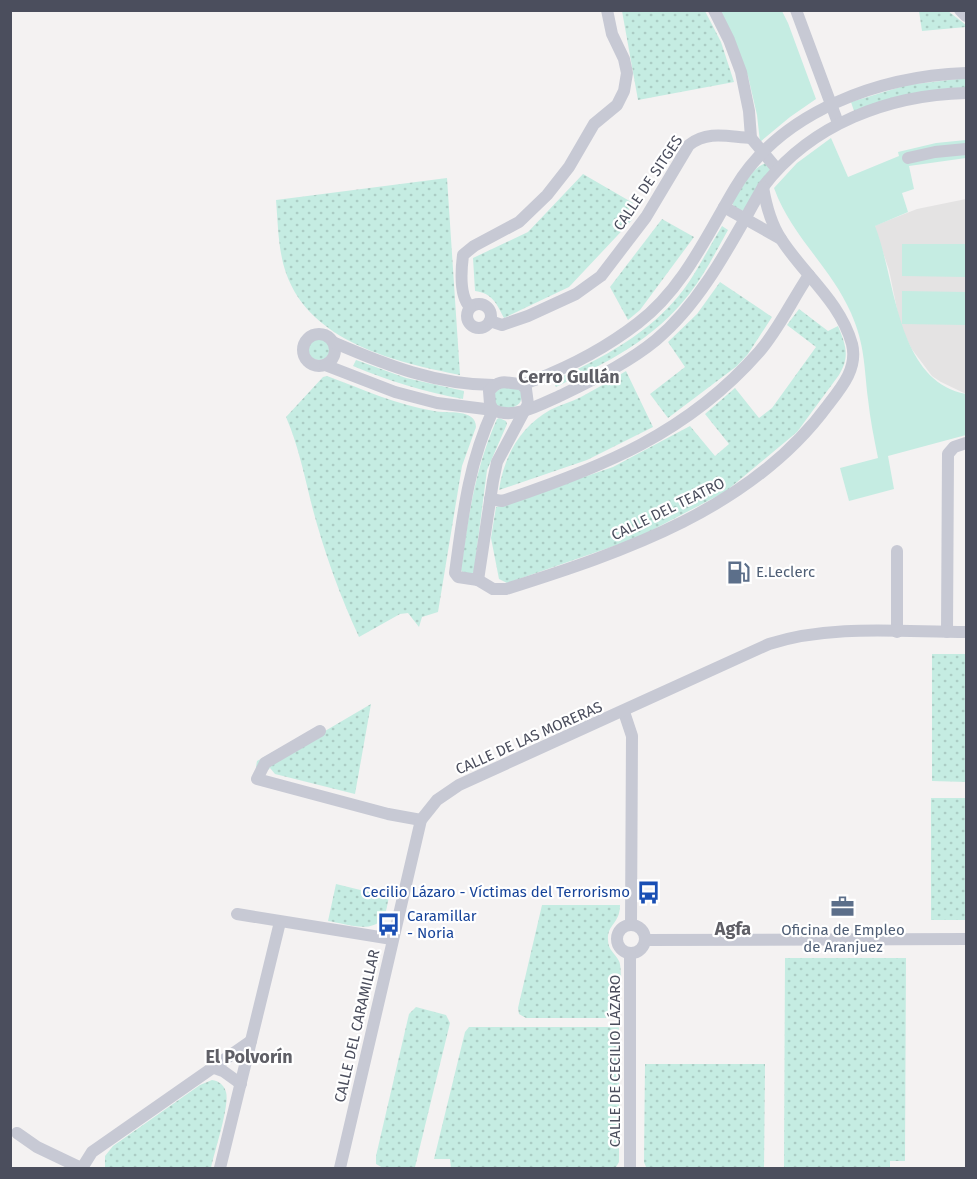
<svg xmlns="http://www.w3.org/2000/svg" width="977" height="1179" font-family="'Fira Sans',sans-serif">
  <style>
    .education { fill: #e4e3e3 }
    .grass { fill: url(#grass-dots) }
    .park { fill: #c5ece2 }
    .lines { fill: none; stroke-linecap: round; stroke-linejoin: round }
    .minor { stroke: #c7c9d4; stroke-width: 12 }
    .labels { text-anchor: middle; stroke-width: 4.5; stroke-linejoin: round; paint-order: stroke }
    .street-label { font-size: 15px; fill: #4b4e5d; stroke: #fff }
    .service-label { font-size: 15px; fill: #4e5e75; stroke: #fff; text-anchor: start }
    .transit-label { font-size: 15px; fill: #164399; stroke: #fff; text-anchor: end }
    .quarter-label { font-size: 18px; font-weight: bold; fill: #5f5f66; stroke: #fff }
  </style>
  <defs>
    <pattern id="grass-dots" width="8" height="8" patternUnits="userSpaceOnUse" patternTransform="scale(1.5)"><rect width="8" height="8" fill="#c5ece2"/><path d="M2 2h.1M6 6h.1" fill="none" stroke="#abccc4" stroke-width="1.8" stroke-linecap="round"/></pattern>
  </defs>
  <rect width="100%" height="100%" fill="#f4f2f2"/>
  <path class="education" d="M966 199V394L941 382 932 376 911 348 900 324 889 270 874 226 917 209Z"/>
  <g class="grass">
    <path d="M622 11H705L721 42 734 82 638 100Z"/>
    <path d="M919 11H948L966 25V27L922 31Z"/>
    <path d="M966 78V88L854 111 851 102 907 85Z"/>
    <path d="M766 163 771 168 746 208 742 211 735 209 732 203 734 199C743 187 752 167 766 163Z"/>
    <path d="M583 174 633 203 626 214 632 220 569 287 504 318C497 304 492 293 475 291L473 258 528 232Z"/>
    <path d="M447 178 460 375C395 362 310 342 286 273 278 250 278 223 276 200Z"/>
    <path d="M662 219 694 237 640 310 628 320 610 287Z"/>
    <path d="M722 226 728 230C716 251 705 274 690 293 654 340 608 362 556 387L553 381C602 358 650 334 684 289 698 270 709 247 722 226Z"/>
    <path d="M720 282 772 317 748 354 737 366 668 418 650 394 685 367 668 342 697 314Z"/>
    <path d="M799 309 828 331 838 326C846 345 850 357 839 375L797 432 725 492 637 538 507 583 499 579 491 538 496 507 613 467 690 426 715 456 729 444 705 414 735 388 759 418 772 408 816 347 787 325Z"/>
    <circle cx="319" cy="349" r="11"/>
    <path d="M356 360 406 378 464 391 463 399C425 392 389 381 353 366Z"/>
    <path d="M626 371 653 427 587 460 499 490C504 456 520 427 550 410 560 405 571 402 581 397 596 389 611 380 626 371Z"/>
    <path d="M327 376C362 389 397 405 434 411 447 414 476 408 476 427L462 466 438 612 422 617 419 627 408 613 400 614 359 637C340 596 325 554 313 510 305 479 299 447 286 417L323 377Z"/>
    <path d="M503 387 519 388C531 409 500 413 495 403 494 400 495 396 494 393Z"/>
    <path d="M499 418 506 421 507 424 487 470 474 571 472 574 463 573 461 570C468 518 475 468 497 419Z"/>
    <path d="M932 654H966V782L932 781Z"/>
    <path d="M371 704 355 794 275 774 270 768 268 770 256 767 257 761 321 725 325 731Z"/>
    <rect x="931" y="798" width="35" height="122"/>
    <path d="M336 884 389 897C387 904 387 913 382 919 371 934 343 923 328 921Z"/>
    <path d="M542 905H620C620 924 607 924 608 940 608 950 615 953 619 961 623 969 619 1007 619 1018H526L519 1014 518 1008Z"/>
    <path d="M785 958H906L905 1161H890V1168H784Z"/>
    <path d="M416 1007 446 1015 450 1023 415 1167 383 1168 376 1164V1156L409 1014Z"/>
    <path d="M469 1027H619V1162L616 1167 451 1168 450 1159H434L465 1032Z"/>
    <path d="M645 1064H765L764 1168 646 1167 644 1162Z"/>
    <path d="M212 1080C219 1081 224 1085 226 1092 230 1105 214 1153 211 1168H105V1156L113 1146 200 1085Z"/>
  </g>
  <g class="park">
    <path d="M720 11H782L788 23 816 99 790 117 760 142 757 115 748 76Z"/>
    <path d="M831 138 848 177 899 156 898 152 936 143 966 140V158L909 166 914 189 902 193 908 212 875 226C896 279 896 381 966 394V435L888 456 894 489 849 501 840 468 878 458C874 438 870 419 868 399 864 366 865 345 851 313 831 267 791 236 774 188L797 163Z"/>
    <path d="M902 244H966V277L902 276Z"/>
    <path d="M902 291 966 292V325L902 324Z"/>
  </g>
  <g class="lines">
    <g class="minor">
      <path d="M714 10 729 40 741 72 749 111 751 138 777 169"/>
      <path d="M796 10 838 123"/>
      <path d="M960 10 966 16"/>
      <path d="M908 158 935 152 966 149"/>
      <path d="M724 207 781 239"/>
      <circle cx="479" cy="316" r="12"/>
      <path d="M470 307C459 296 461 271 463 255L474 246 519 222 547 195 569 167 594 124 617 105 624 91 627 73 624 59 612 34 607 10"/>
      <path d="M490 321 502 325 528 316 576 294 601 276 646 217 689 145C708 130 729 137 751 138"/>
      <circle cx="319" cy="350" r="16"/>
      <path d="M335 343C386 365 437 385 494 385"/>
      <path d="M325 365 395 392 437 403 493 410C515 420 541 404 562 395 594 379 628 363 656 340 703 301 733 239 763 187 811 124 888 95 966 93"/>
      <path d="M521 384 526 389 528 404 497 462 493 481 478 580 458 577 455 573C463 514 468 465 493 410L490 404 489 391C501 377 507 384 522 384 526 384 531 381 535 380 571 366 607 347 638 323 683 289 707 235 735 188 782 110 881 76 966 73"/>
      <path d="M490 499 502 501C601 468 688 433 759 352 779 329 792 300 809 275"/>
      <path d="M478 580 493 589H506C623 552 752 509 828 405 842 387 858 368 852 344 840 301 804 275 781 239 771 224 766 205 763 187"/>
      <path d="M897 632V551"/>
      <path d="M947 632 948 454 954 447 966 443"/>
      <path d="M624 712 632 736 631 925"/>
      <path d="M320 731 265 763 257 779 388 814 421 820"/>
      <path d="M237 914 392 939"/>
      <circle cx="631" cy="939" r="14"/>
      <path d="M645 940 966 939"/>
      <path d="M212 1067 223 1071 241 1084"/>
      <path d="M17 1133 37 1147 81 1168"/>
      <path d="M82 1168 92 1152 251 1041"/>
      <path d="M220 1168 280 922"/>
      <path d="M340 1168 421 820 437 800 459 785 769 644C831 624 902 632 966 632"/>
      <path d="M630 1168V954"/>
    </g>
  </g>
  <defs>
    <symbol id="fuel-bare" viewBox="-9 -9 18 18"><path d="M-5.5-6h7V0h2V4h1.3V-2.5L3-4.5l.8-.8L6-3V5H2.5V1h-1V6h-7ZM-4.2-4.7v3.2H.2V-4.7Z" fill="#5c6f8a" stroke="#fff" stroke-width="2.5" paint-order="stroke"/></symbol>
    <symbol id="bus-bare" viewBox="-9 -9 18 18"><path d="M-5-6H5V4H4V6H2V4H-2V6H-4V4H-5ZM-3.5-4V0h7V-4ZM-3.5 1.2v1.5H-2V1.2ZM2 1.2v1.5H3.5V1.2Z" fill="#1a4fb4" stroke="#fff" stroke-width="2.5" paint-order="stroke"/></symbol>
    <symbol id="office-bare" viewBox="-9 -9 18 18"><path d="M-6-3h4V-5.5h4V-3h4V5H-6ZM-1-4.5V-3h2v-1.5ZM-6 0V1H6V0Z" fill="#5c6f8a" stroke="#fff" stroke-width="2.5" paint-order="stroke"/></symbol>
  </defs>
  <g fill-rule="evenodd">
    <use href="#fuel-bare" x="722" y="556" width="33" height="33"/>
    <use href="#bus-bare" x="632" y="876" width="33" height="33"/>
    <use href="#office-bare" x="826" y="890" width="33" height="33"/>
    <use href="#bus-bare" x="372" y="908" width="33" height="33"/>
  </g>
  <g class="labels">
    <g class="street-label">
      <text transform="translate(648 183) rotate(-56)" y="5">CALLE DE SITGES</text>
      <text transform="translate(668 509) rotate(-26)" y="5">CALLE DEL TEATRO</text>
      <text transform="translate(529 738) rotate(-24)" y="5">CALLE DE LAS MORERAS</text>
      <text transform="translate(357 1026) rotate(-77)" y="5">CALLE DEL CARAMILLAR</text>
      <text transform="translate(615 1061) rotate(-90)" y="5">CALLE DE CECILIO LÁZARO</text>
    </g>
    <g class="service-label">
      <text x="756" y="577">E.Leclerc</text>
      <text x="843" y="935" text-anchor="middle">Oficina de Empleo<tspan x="843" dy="17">de Aranjuez</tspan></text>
    </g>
    <g class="transit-label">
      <text x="630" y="897">Cecilio Lázaro - Víctimas del Terrorismo</text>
      <text x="407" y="921" text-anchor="start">Caramillar<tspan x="407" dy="17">- Noria</tspan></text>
    </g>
    <g class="quarter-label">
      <text x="569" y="383">Cerro Gullán</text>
      <text x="733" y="935">Agfa</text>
      <text x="249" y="1063">El Polvorín</text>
    </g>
  </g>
  <rect width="977" height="1179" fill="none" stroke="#4b4e5d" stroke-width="24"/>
</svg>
